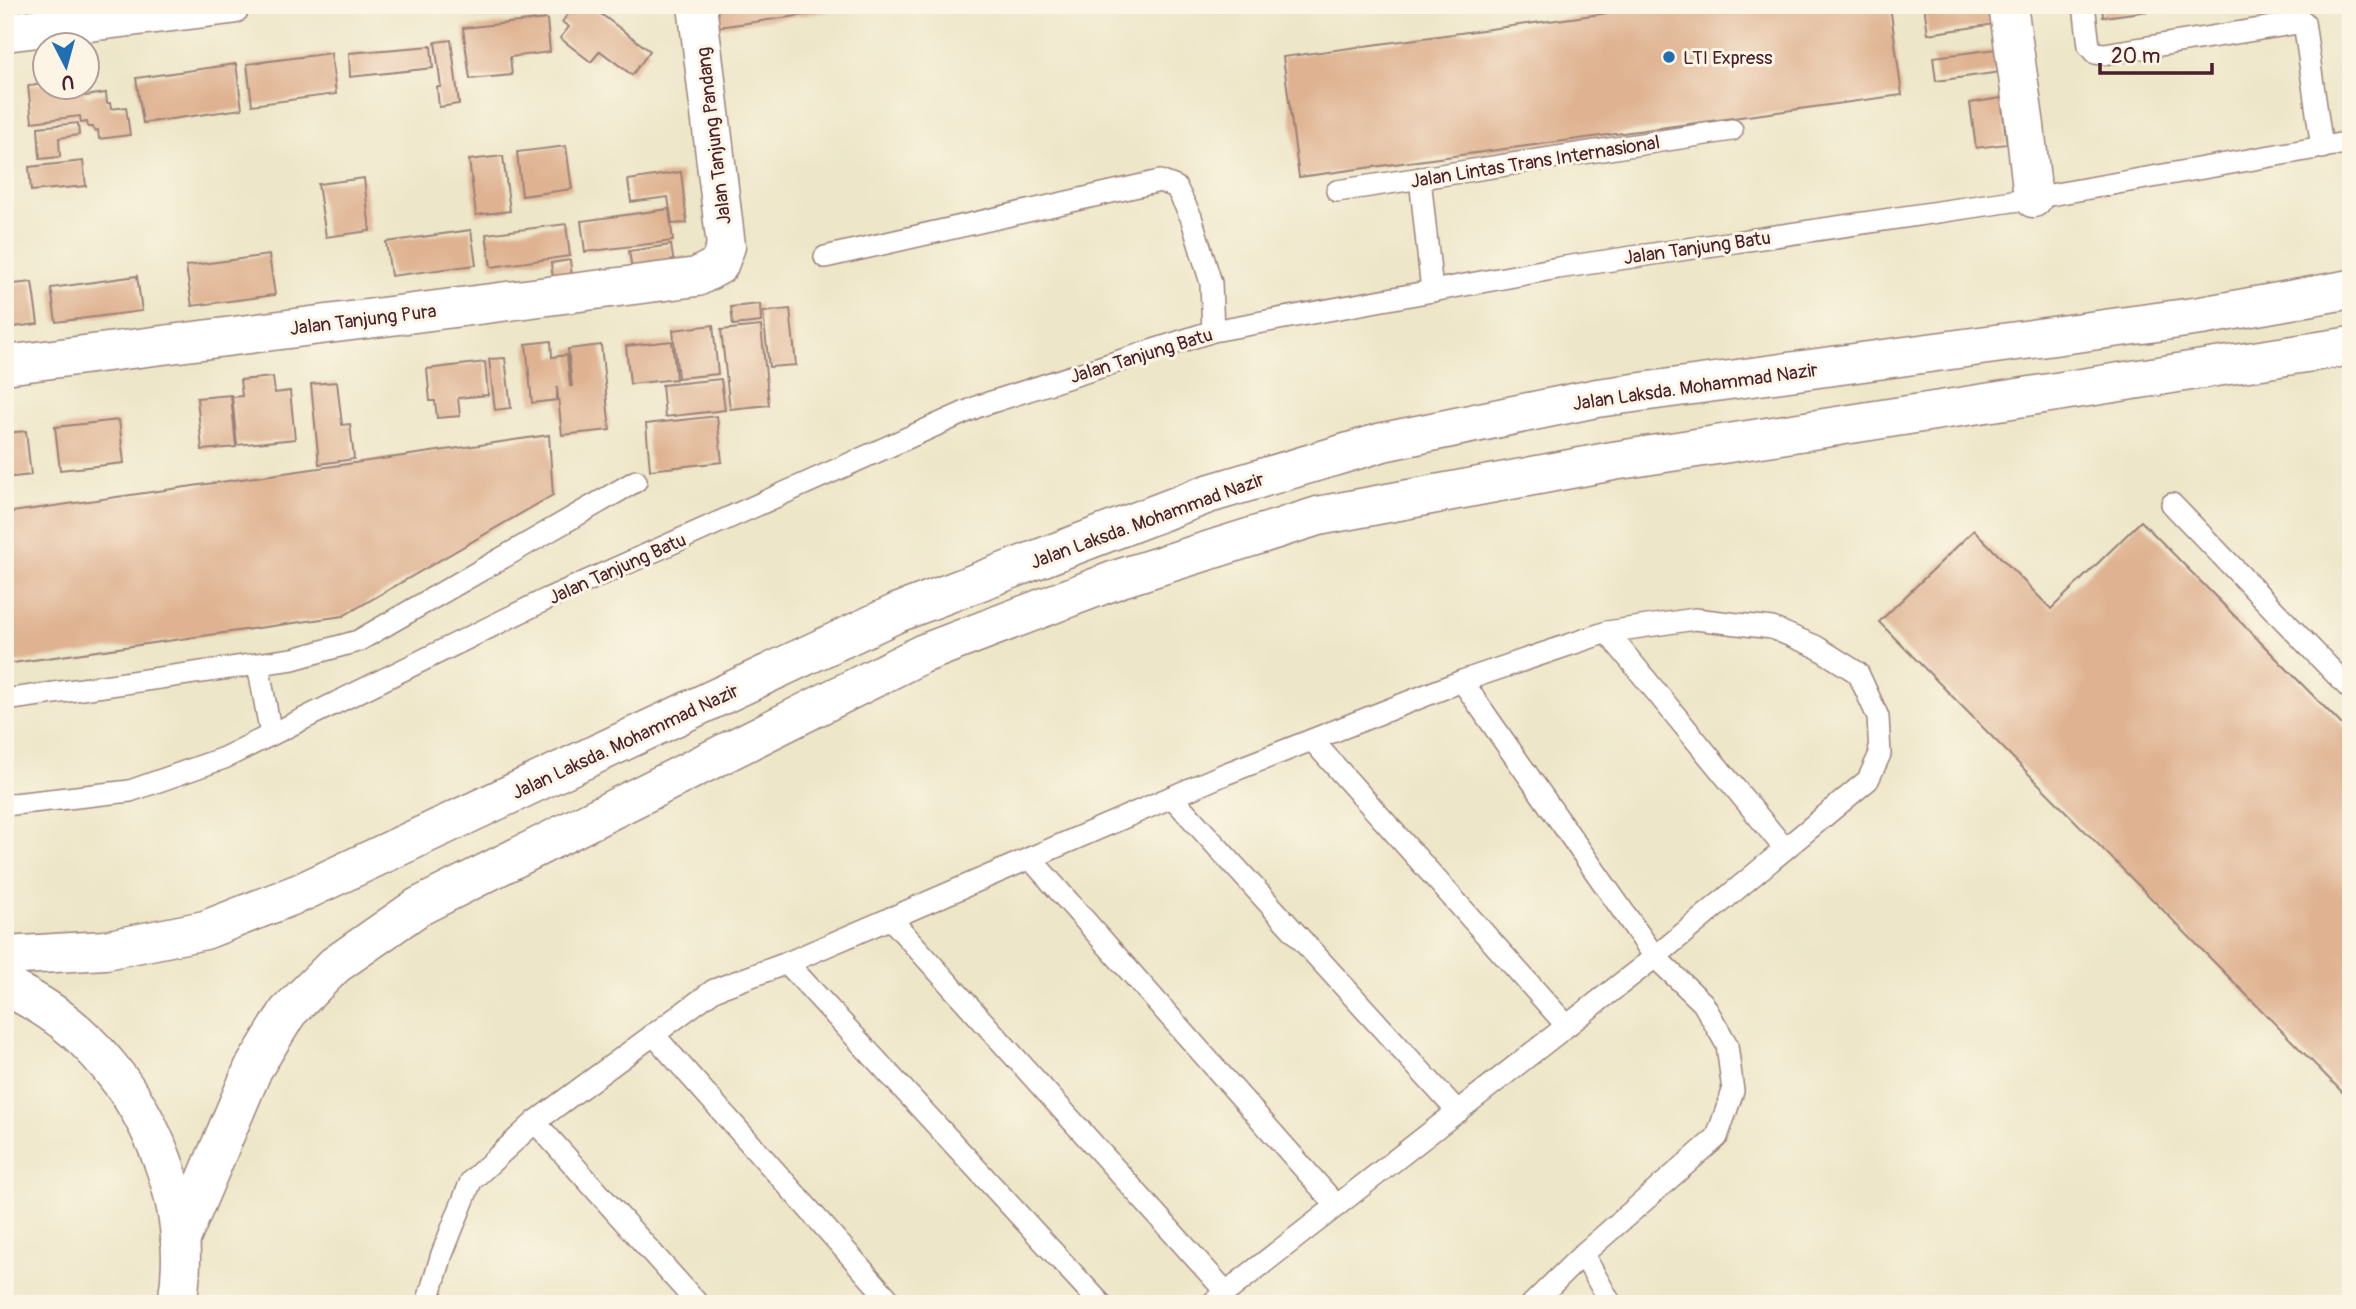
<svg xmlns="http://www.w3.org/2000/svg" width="2356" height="1309" font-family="Pangolin,sans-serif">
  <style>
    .building { fill: #dfb392 }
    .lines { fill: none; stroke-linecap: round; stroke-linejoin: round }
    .service-casing { stroke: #9c827a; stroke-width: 24 }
    .minor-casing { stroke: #9c827a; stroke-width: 41 }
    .secondary-casing { stroke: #9c827a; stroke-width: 41 }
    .service { stroke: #fff; stroke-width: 21 }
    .minor { stroke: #fff; stroke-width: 38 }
    .secondary { stroke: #fff; stroke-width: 38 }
    .poi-dot { fill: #1f6fb2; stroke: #fcf5e5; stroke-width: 2.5 }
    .labels { text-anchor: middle; stroke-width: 6; stroke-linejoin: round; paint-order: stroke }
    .poi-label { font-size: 19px; fill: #4a1f2b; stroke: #fcf5e5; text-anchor: start }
    .street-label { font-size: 19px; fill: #4a1f2b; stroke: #fcf5e5 }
  </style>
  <rect width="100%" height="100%" fill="#fcf5e5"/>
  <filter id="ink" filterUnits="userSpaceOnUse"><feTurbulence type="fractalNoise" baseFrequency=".0143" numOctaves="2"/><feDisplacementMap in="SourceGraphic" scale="14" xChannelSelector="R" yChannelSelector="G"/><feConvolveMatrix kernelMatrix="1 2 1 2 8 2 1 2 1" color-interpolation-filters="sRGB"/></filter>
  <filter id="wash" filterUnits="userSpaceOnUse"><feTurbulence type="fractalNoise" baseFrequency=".00686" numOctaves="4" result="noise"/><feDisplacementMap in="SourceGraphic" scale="28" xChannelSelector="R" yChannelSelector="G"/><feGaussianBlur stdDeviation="1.57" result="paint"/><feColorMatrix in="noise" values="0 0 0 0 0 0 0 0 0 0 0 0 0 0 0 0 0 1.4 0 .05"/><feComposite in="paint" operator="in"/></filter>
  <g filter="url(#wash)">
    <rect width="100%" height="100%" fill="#ede6c8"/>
    <g id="blocks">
      <g class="building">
        <path d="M575 5H589L650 51 632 75 600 51 591 62 560 38 569 27 562 22Z"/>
        <path d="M708 5H862V7L711 28Z"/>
        <path d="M1667 5H1890L1902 95 1299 177 1283 57Z"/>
        <path d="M1924 5H1993L1995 24 1928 34Z"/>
        <path d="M2102 5H2178L2179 7 2103 17Z"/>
        <path d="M547 19 550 52 510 57 512 75 470 79 463 28Z"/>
        <path d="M451 40 459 104 439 107 437 87H441L435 42Z"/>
        <path d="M431 46 433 68 350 77 349 53Z"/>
        <path d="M1997 49 2001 72 1936 81 1933 57Z"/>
        <path d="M331 53 336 94 252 105 247 64Z"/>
        <path d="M236 64 242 109 143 123 136 78Z"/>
        <path d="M46 84V88H84L85 96 106 93 107 103H110L111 109 126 107 130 135 99 139 98 130 94 131 93 127H88L87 122 81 123 80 116 32 122 28 86Z"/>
        <path d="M2001 98 2007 144 1976 148 1970 103Z"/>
        <path d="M78 123 79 135 59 138 60 157 40 159 38 127Z"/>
        <path d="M566 146 572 189 522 196 517 152Z"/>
        <path d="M503 156 510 211 476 215 469 160Z"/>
        <path d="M83 161 86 186 31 191 29 167Z"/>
        <path d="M681 172 687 223 672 224 668 197 631 202 628 180Z"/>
        <path d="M364 178 370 231 326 237 318 184Z"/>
        <path d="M669 209 673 241 585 252 581 221Z"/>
        <path d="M566 224 570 256 491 267 486 234Z"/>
        <path d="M471 230 476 265 391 276 386 242Z"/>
        <path d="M671 245 676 276 634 282 629 251Z"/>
        <path d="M269 255 275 295 192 306 186 266Z"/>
        <path d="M570 260 574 292 555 294 551 263Z"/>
        <path d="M137 276 142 311 56 322 51 288Z"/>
        <path d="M32 282 38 324 5 328V285Z"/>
        <path d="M760 304 761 322 733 325 731 307Z"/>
        <path d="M790 309 796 365 769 367 763 312Z"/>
        <path d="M713 325 718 374 678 378 673 330Z"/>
        <path d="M761 326 769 405 730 409 721 330Z"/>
        <path d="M551 341 552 357 567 355 570 386H572L568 349 601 345 610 430 562 435 557 387V400L532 403 526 344Z"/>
        <path d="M672 341 676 379 630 384 626 346Z"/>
        <path d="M505 358 511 408 495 410 489 359Z"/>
        <path d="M485 362 488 395 458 398 460 416 437 418 435 401H430L427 369Z"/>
        <path d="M273 377 275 393 290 391 295 439 237 445 232 397 242 396 240 380Z"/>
        <path d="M721 379 725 410 665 417 662 385Z"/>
        <path d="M337 382 342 425 350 424 354 459 319 464 311 384Z"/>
        <path d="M231 395 236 447 202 450 197 398Z"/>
        <path d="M717 416 722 462 650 470 646 424Z"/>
        <path d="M119 420 124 463 60 470 55 427Z"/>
        <path d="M26 431 31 475 5 478V433Z"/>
        <path d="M549 435 553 495 343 616 5 664V513Z"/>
        <path d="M2141 521 2351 734V1101L1879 622 1974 530 2051 609Z"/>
      </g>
    </g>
  </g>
  <g filter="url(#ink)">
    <use href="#blocks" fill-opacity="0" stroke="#9c827a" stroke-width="2"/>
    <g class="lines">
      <defs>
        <g id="service">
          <path d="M2084 5 2089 46 2095 53 2104 54 2304 22 2322 148"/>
          <path d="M1420 178 1432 291"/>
          <path d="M1337 191 1732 130"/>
          <path d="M825 257 1160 181 1176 187 1191 217 1211 283 1213 331"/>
          <path d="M2172 504 2351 690"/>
          <path d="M1607 632 1785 849"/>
          <path d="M258 664 271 735"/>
          <path d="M1462 681 1655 957 1703 1003 1727 1045 1733 1091 1717 1137 1583 1254 1532 1304"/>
          <path d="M5 700 293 659 358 641 636 481"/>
          <path d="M1312 740 1567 1026"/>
          <path d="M1172 797 1458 1112"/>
          <path d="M5 805 130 791 224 758 547 599 979 406 1213 331 1558 268 2033 198 2351 142"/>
          <path d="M1030 858 1337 1206"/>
          <path d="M890 918 1226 1292"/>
          <path d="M787 963 1101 1304"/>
          <path d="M653 1034 893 1304"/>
          <path d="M535 1122 698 1304"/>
          <path d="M1583 1254 1611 1304"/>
          <path d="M427 1304 442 1254 471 1181 535 1122 714 990 787 963 1225 774 1462 681 1607 632 1695 619 1772 628 1815 646 1858 673 1878 717 1880 754 1868 780 1655 957 1211 1304"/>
        </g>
        <g id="minor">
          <path d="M2008 5 2025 126 2033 198"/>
          <path d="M5 32 231 5"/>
          <path d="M5 365 697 277 719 265 726 246 697 5"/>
        </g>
        <g id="secondary">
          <path d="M5 956 105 950 205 930 302 892 897 613 1208 494 1383 442 1597 398 2201 316 2351 289"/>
          <path d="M5 986C34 1000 62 1017 85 1040 153 1107 194 1208 177 1304"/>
          <path d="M180 1241 253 1069 288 1012 335 965 418 907 922 654 1118 579 1318 516 1613 461 2351 346"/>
        </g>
      </defs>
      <use href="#service" class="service-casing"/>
      <use href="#minor" class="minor-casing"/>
      <use href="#secondary" class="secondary-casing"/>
      <use href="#service" class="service"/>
      <use href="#minor" class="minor"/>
      <use href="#secondary" class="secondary"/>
    </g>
  </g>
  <circle class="poi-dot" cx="1669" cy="57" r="7"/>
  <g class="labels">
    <g class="poi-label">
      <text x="1683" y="64">LTI Express</text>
    </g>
    <g class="street-label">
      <text transform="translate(713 136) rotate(-97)" y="7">Jalan Tanjung Pandang</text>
      <text transform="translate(1535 161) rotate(-9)" y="7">Jalan Lintas Trans Internasional</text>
      <text transform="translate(1697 247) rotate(-8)" y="7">Jalan Tanjung Batu</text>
      <text transform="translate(363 319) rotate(-7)" y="7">Jalan Tanjung Pura</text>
      <text transform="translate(1141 355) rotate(-17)" y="7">Jalan Tanjung Batu</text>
      <text transform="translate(1695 386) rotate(-8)" y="7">Jalan Laksda. Mohammad Nazir</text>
      <text transform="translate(1147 520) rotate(-20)" y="7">Jalan Laksda. Mohammad Nazir</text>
      <text transform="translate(617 568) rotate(-24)" y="7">Jalan Tanjung Batu</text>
      <text transform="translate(625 741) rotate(-25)" y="7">Jalan Laksda. Mohammad Nazir</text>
    </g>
  </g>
  <rect width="2356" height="1309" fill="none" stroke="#fcf5e5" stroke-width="28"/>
  <g transform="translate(66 66) rotate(174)"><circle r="33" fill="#fcf5e5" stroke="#b59f9b" stroke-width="2"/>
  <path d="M0-5L12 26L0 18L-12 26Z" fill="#1f6fb2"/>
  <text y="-10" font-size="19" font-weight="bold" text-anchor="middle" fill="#4a1f2b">U</text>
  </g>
  <path d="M2100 63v10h112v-10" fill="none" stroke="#4a1f2b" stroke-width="3.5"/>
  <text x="2111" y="63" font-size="21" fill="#4a1f2b" stroke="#fcf5e5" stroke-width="5" paint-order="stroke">20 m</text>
</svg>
